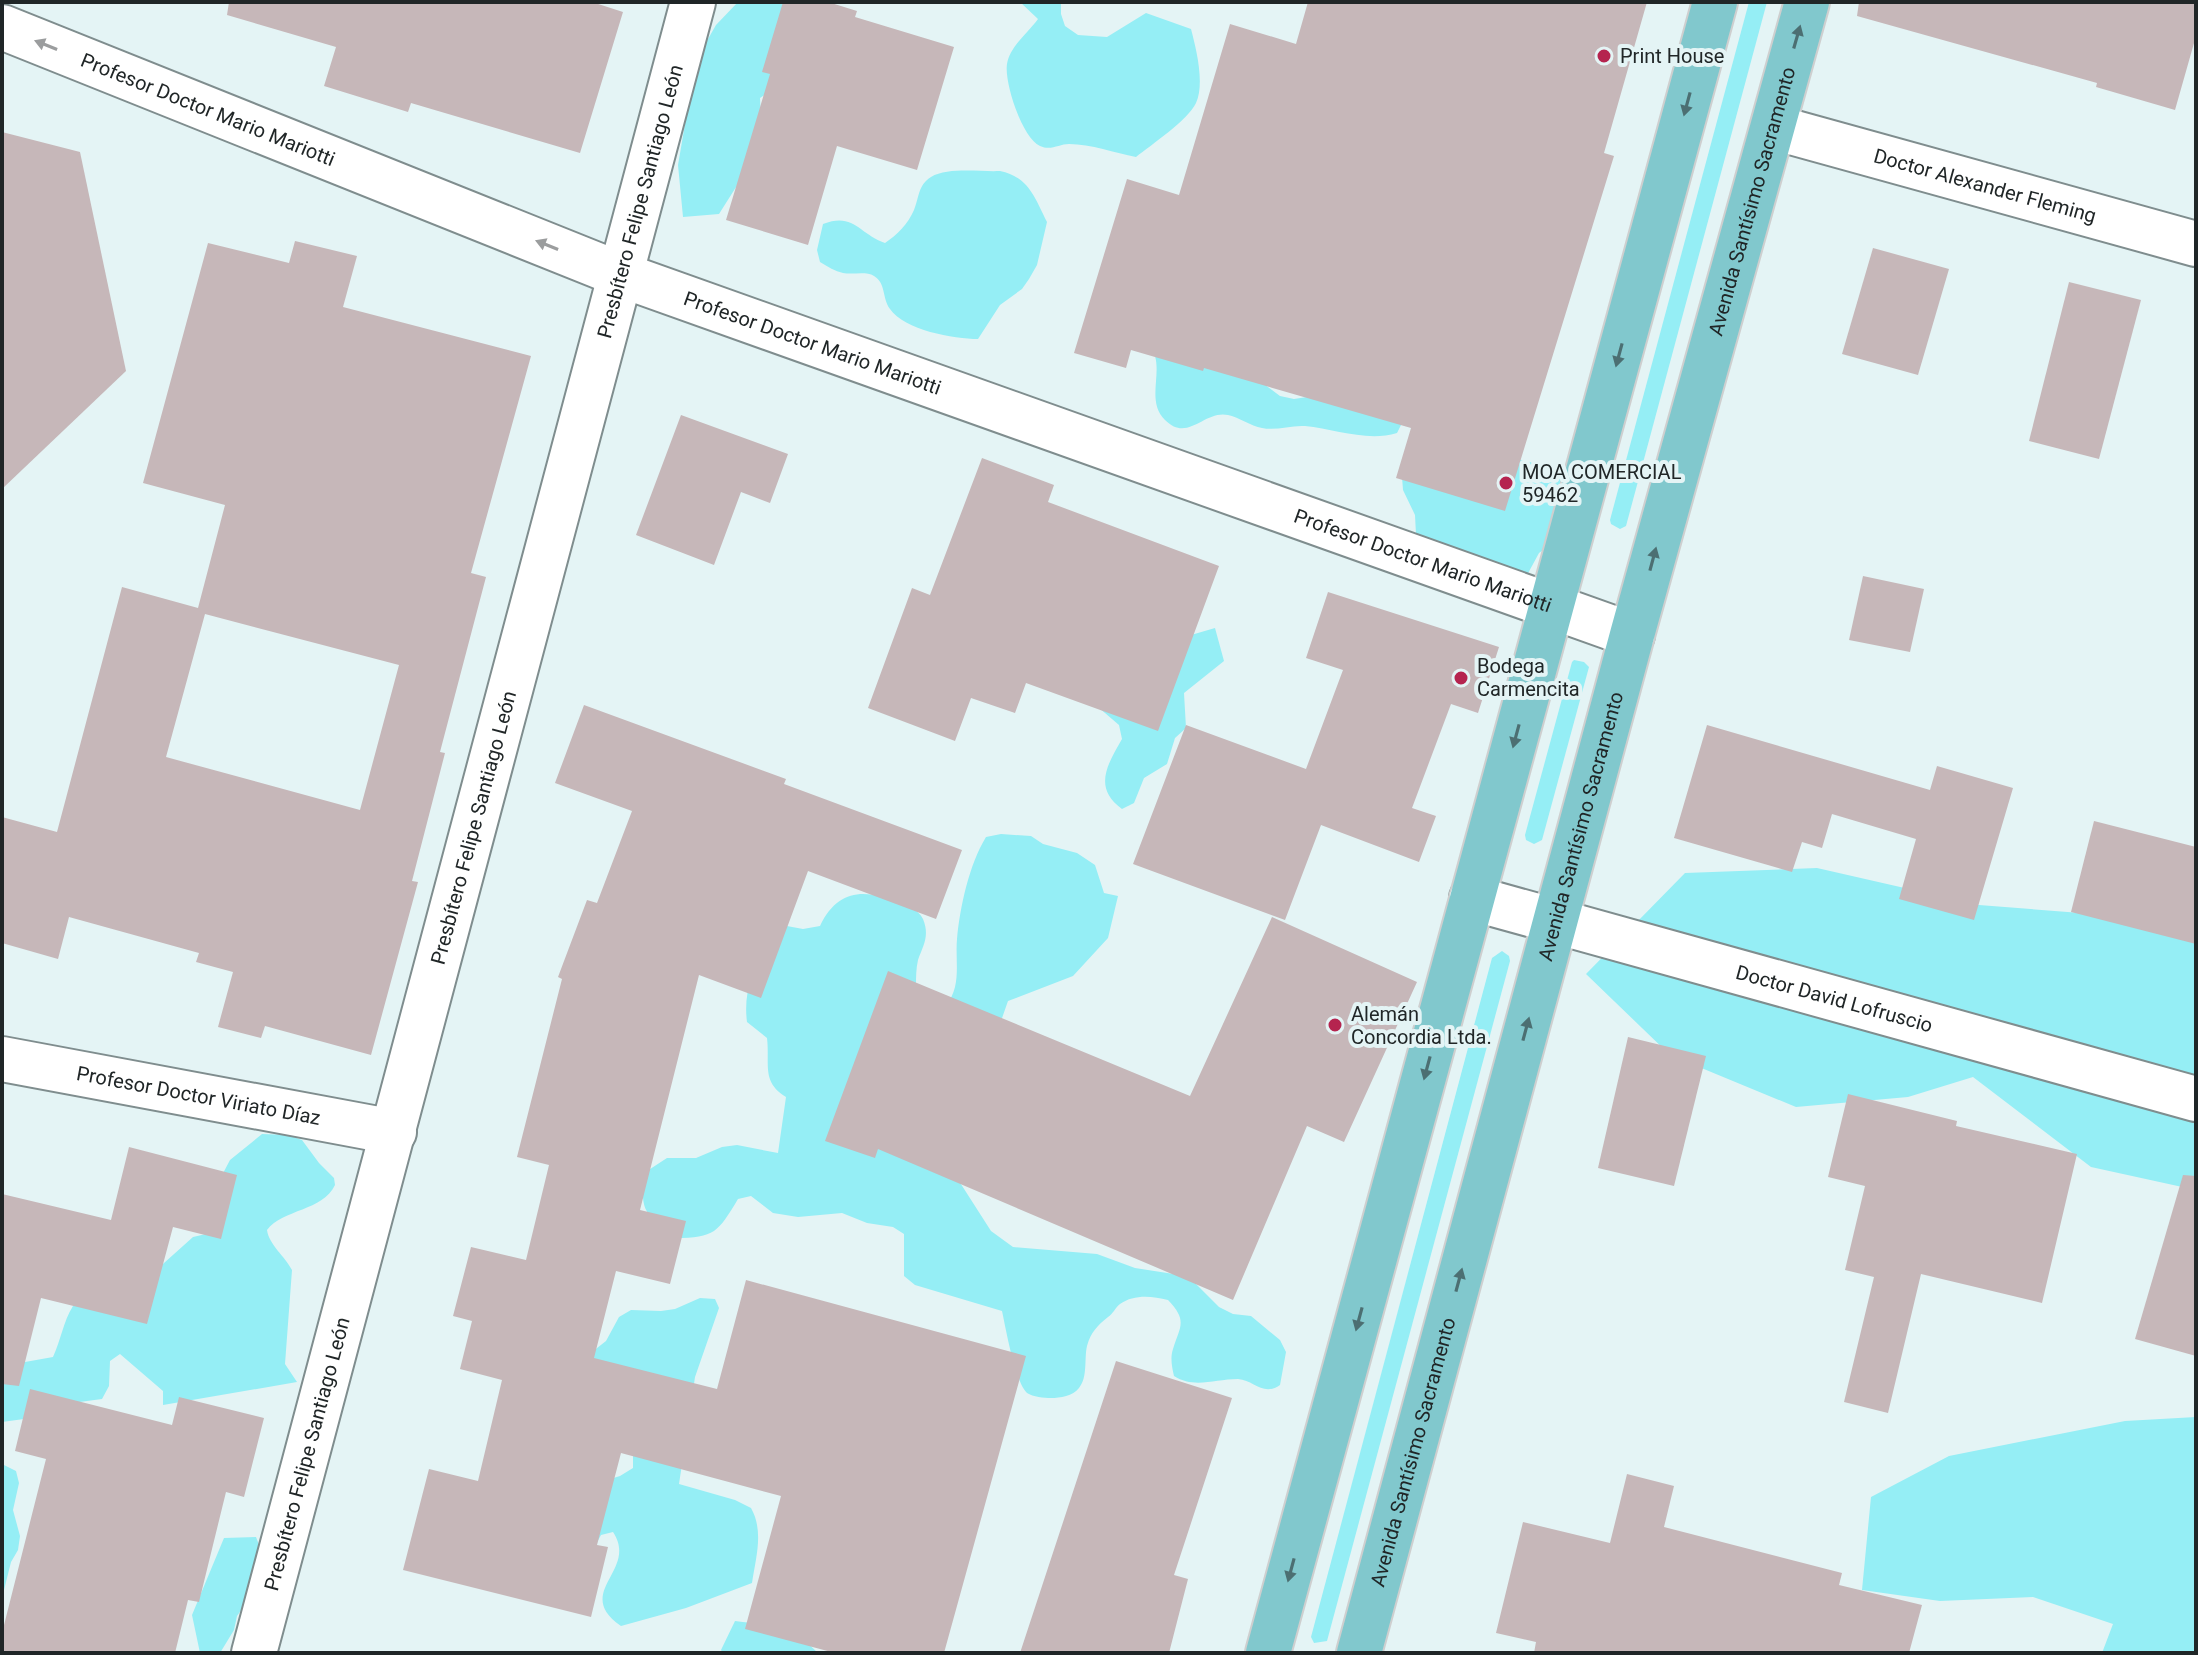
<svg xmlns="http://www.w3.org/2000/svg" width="2198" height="1655" font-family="Roboto,sans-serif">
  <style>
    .green { fill: #95eef5 }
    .building { fill: #c6b7b9; fill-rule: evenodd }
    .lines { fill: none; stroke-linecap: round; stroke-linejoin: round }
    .minor-casing { stroke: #7f8d8e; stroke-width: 48 }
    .major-casing { stroke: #cecfcf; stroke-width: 48 }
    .minor { stroke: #fff; stroke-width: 44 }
    .major { stroke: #81c8cd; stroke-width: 44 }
    .oneway { fill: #4c6f72 }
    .oneway2 { fill: #9b9d9e }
    .poi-dot { fill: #b5244f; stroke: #e4f4f5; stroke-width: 3 }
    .labels { text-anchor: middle; stroke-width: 8; stroke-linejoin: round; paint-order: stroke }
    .poi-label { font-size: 20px; fill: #202627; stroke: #e4f4f5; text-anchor: start }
    .street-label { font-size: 20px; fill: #202627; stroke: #e4f4f5 }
  </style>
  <rect width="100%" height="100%" fill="#e4f4f5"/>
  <g class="green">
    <path d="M738 2H809L766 94 760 98 762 146 719 214 683 217 678 165 696 60 716 25Z"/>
    <path d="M1020 2H1061V14L1065 26 1078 35 1107 37 1146 13 1191 29C1196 48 1205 83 1196 103 1188 120 1151 145 1136 157 1115 153 1091 144 1069 144 1059 144 1051 151 1040 146 1022 138 1004 82 1007 64 1010 46 1028 33 1038 19Z"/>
    <path d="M1749 2H1767L1626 526 1620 529 1611 524 1610 520Z"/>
    <path d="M1000 171C1029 177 1035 198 1047 222L1037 265 1029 279 1022 289 1000 305 978 339C954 339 904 330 890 309 882 298 886 283 874 276 866 271 853 275 843 273 835 271 828 267 820 262L817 250 823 224C854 212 859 234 885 243 897 235 908 224 914 210 919 198 918 185 931 177 948 167 980 172 1000 171Z"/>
    <path d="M1155 356 1257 379 1280 396 1294 399 1307 397 1403 421 1397 433C1367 442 1335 429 1305 426 1291 425 1276 431 1262 428 1251 426 1238 417 1228 415 1204 410 1188 443 1165 420 1147 402 1161 377 1155 356Z"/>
    <path d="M1517 459 1530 462 1568 480 1561 537 1539 553 1526 577 1417 554 1415 515 1403 490 1402 477Z"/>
    <path d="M1215 628 1224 661 1184 693 1186 728 1175 738 1167 764 1144 778 1134 803 1122 809C1093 788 1107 765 1122 739L1119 725 1098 707 1174 640Z"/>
    <path d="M1574 660 1584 662 1589 667 1542 840 1534 844 1526 840 1525 835 1572 662Z"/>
    <path d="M1001 834 1031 836 1043 844 1077 853 1095 865 1104 893 1118 896 1108 938 1073 976 1008 1001 950 1167 991 1231 1013 1247 1097 1254 1135 1268 1180 1275 1196 1284 1219 1307 1233 1314 1251 1316 1280 1340 1286 1352 1280 1385C1263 1397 1254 1380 1238 1379 1215 1379 1194 1389 1174 1376 1172 1367 1170 1358 1173 1349 1180 1326 1188 1321 1168 1300 1152 1296 1134 1294 1120 1304 1115 1308 1113 1314 1108 1317 1097 1326 1091 1332 1087 1346 1084 1359 1088 1377 1079 1388 1073 1396 1060 1398 1051 1398 1044 1398 1033 1397 1027 1393 1015 1382 1006 1329 1002 1311L915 1285 904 1276V1234L893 1227 867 1223 842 1213 798 1217 773 1213 751 1196 738 1199C718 1232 715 1238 675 1238 645 1212 640 1214 644 1173L667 1158H696L722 1147 737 1145 778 1153 786 1097C761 1082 770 1064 767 1038L747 1022C742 983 760 958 776 924L803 929 820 926C838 889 864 889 898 902 908 906 918 909 923 919 930 936 923 946 918 960 916 969 916 977 916 985L946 1005C962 986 955 962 957 939 960 907 969 865 986 837Z"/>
    <path d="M1817 868 1979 905 2158 919 2196 942V1190L2091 1167 1973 1077 1908 1097 1796 1107 1670 1055 1586 974 1685 873Z"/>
    <path d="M1502 951 1509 956 1510 961 1327 1641 1314 1643 1311 1637 1492 958Z"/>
    <path d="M262 1134 288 1135 302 1140 319 1163 334 1178 335 1185C323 1211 283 1209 267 1230 269 1245 285 1256 292 1270L285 1364 297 1382 163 1405V1391L120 1354 110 1361 109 1386 102 1399 72 1403 24 1419 2 1422V1358L25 1362 53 1357C61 1340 63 1322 73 1306L154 1272 193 1237 206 1234 220 1179 230 1160Z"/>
    <path d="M700 1298 715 1299 719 1308 695 1377 679 1484 735 1500 751 1508C764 1531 756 1557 752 1583L686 1608 621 1626C572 1592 639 1571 613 1532L601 1535 594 1548 607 1480 620 1476 633 1468V1455L564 1374 606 1341 619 1317 631 1310 661 1311 675 1309Z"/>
    <path d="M2196 1417V1653H2102L2113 1624 2033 1597 1940 1601 1862 1590 1871 1497 1949 1456 2125 1421Z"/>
    <path d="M2 1464 16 1471 19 1483 13 1510 20 1536 18 1550 11 1562 2 1598Z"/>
    <path d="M256 1537 269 1571 237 1616 234 1630 220 1653H200L192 1615 224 1538Z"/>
    <path d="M735 1621C769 1625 793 1626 818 1653H723L721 1650Z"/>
  </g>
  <g class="building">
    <path d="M229 2H592L623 12 580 153 411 103 408 112 324 86 336 47 227 15Z"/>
    <path d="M783 2H828L857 11 855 17 954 47 917 170 837 146 808 245 726 220 770 74 762 72Z"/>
    <path d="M1308 2H1647L1604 153 1614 156 1505 511 1396 478 1411 428 1204 368 1203 371 1131 350 1126 368 1074 353 1127 179 1179 195 1230 24 1296 44Z"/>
    <path d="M1859 2H2196V36L2175 110 2096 87 2097 83 1857 16Z"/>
    <path d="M2 132 80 152 126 371 2 489Z"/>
    <path d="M295 241 357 256 343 307 531 356 471 573 486 577 440 752 445 753 412 881 418 882 371 1055 265 1026 261 1038 218 1027 233 972 196 962 199 953 69 917 58 959 2 943V817L57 832 122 587 198 608 225 505 143 483 208 243 289 263ZM205 614 399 665 360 810 166 757Z"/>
    <path d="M1873 248 1949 269 1918 375 1842 354Z"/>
    <path d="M2069 282 2141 300 2099 459 2029 441Z"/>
    <path d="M681 415 788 454 770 503 741 492 714 565 636 535Z"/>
    <path d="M982 458 1054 485 1048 502 1219 566 1158 731 1026 683 1015 713 971 698 955 741 868 708 912 588 930 595Z"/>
    <path d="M1863 576 1924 589 1910 652 1849 640Z"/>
    <path d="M1328 592 1499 647 1478 713 1451 704 1412 808 1436 816 1419 862 1321 825 1285 920 1133 864 1186 725 1306 769 1343 670 1306 658Z"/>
    <path d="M584 705 786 779 784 784 962 850 936 919 808 871 761 998 699 975 640 1210 686 1221 670 1284 616 1271 594 1358 717 1389 746 1280 1026 1356 944 1653H835L745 1629 781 1496 621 1453 597 1545 608 1547 591 1617 403 1570 429 1469 478 1481 502 1380 460 1369 472 1321 453 1316 471 1247 526 1260 549 1165 517 1157 562 979 558 977 587 900 597 903 632 811 555 783Z"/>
    <path d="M1707 725 1930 790 1937 766 2013 788 1974 920 1899 899 1916 839 1832 814 1822 848 1802 842 1792 872 1674 838Z"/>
    <path d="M2094 821 2196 847V944L2071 912Z"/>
    <path d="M1272 917 1417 982 1344 1142 1307 1126 1233 1300 878 1149 875 1158 825 1141 888 971 1190 1096Z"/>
    <path d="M1628 1037 1706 1056 1674 1186 1598 1168Z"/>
    <path d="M1848 1094 1957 1121 1956 1126 2077 1154 2042 1303 1921 1274 1888 1413 1844 1402 1874 1277 1845 1270 1865 1186 1828 1177Z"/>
    <path d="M129 1147 237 1175 221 1239 173 1227 147 1324 41 1298 19 1386 2 1384V1194L111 1220Z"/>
    <path d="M2183 1175 2196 1176V1356L2135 1339Z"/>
    <path d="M1116 1361 1232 1398 1174 1575 1188 1579 1169 1653H1020Z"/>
    <path d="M30 1389 172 1425 179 1397 264 1418 244 1497 226 1492 199 1602 188 1600 175 1653H2V1633L46 1459 15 1451Z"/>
    <path d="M1627 1474 1674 1486 1664 1527 1842 1573 1839 1585 1922 1605 1909 1653H1534L1536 1642 1496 1633 1523 1522 1610 1543Z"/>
  </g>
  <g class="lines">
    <defs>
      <g id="minor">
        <path id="s1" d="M2 27 619 274 1632 635"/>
        <path id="s2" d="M1773 127 2196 244"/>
        <path id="s3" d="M1472 898 2196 1099"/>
        <path id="s4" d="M2 1059 394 1132"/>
        <path id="s5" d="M254 1653 693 2"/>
      </g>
      <g id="major">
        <path d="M1268 1653 1715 2"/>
        <path id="s6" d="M1359 1653 1632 635 1807 2"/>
      </g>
    </defs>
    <use href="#minor" class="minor-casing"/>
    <use href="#major" class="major-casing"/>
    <use href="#minor" class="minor"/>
    <use href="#major" class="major"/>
  </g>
  <defs><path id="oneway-solid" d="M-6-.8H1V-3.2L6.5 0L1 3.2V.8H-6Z" transform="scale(2)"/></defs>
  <g class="oneway">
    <use href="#oneway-solid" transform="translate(1797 37) rotate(-74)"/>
    <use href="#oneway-solid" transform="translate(1687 104) rotate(105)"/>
    <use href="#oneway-solid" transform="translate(1619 355) rotate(105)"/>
    <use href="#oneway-solid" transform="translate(1653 559) rotate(-75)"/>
    <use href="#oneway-solid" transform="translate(1516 736) rotate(105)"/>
    <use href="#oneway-solid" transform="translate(1526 1029) rotate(-75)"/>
    <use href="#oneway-solid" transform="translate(1427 1068) rotate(105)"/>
    <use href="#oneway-solid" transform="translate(1459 1280) rotate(-75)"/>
    <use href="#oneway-solid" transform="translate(1359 1319) rotate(105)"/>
    <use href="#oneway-solid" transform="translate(1291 1570) rotate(105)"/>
  </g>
  <g class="oneway2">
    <use href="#oneway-solid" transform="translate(46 45) rotate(-158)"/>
    <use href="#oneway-solid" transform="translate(547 245) rotate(-158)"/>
  </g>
  <g class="poi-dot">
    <circle cx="1604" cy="56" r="8"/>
    <circle cx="1506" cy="483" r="8"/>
    <circle cx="1461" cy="678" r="8"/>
    <circle cx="1335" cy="1025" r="8"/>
  </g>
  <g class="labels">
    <g class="poi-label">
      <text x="1620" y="63">Print House</text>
      <text x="1522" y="479">MOA COMERCIAL<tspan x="1522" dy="23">59462</tspan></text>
      <text x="1477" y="673">Bodega<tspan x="1477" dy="23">Carmencita</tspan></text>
      <text x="1351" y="1021">Alemán<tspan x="1351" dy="23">Concordia Ltda.</tspan></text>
    </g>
    <g class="street-label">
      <text dy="7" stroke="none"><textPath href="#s1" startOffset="222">Profesor Doctor Mario Mariotti</textPath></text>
      <text dy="7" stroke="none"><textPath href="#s2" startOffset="220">Doctor Alexander Fleming</textPath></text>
      <text dy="7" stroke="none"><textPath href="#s5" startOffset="1502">Presbítero Felipe Santiago León</textPath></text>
      <text dy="7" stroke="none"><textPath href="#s6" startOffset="1504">Avenida Santísimo Sacramento</textPath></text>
      <text dy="7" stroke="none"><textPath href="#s1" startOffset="870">Profesor Doctor Mario Mariotti</textPath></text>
      <text dy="7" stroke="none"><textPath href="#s1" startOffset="1518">Profesor Doctor Mario Mariotti</textPath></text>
      <text dy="7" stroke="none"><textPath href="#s6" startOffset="856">Avenida Santísimo Sacramento</textPath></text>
      <text dy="7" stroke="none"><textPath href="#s5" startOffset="854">Presbítero Felipe Santiago León</textPath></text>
      <text dy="7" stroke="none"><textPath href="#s3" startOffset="376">Doctor David Lofruscio</textPath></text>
      <text dy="7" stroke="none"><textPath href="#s4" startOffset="200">Profesor Doctor Viriato Díaz</textPath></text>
      <text dy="7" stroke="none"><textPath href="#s6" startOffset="208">Avenida Santísimo Sacramento</textPath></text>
      <text dy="7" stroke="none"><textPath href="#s5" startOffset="206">Presbítero Felipe Santiago León</textPath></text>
    </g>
  </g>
  <rect width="2198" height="1655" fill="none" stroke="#202627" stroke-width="8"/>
</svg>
